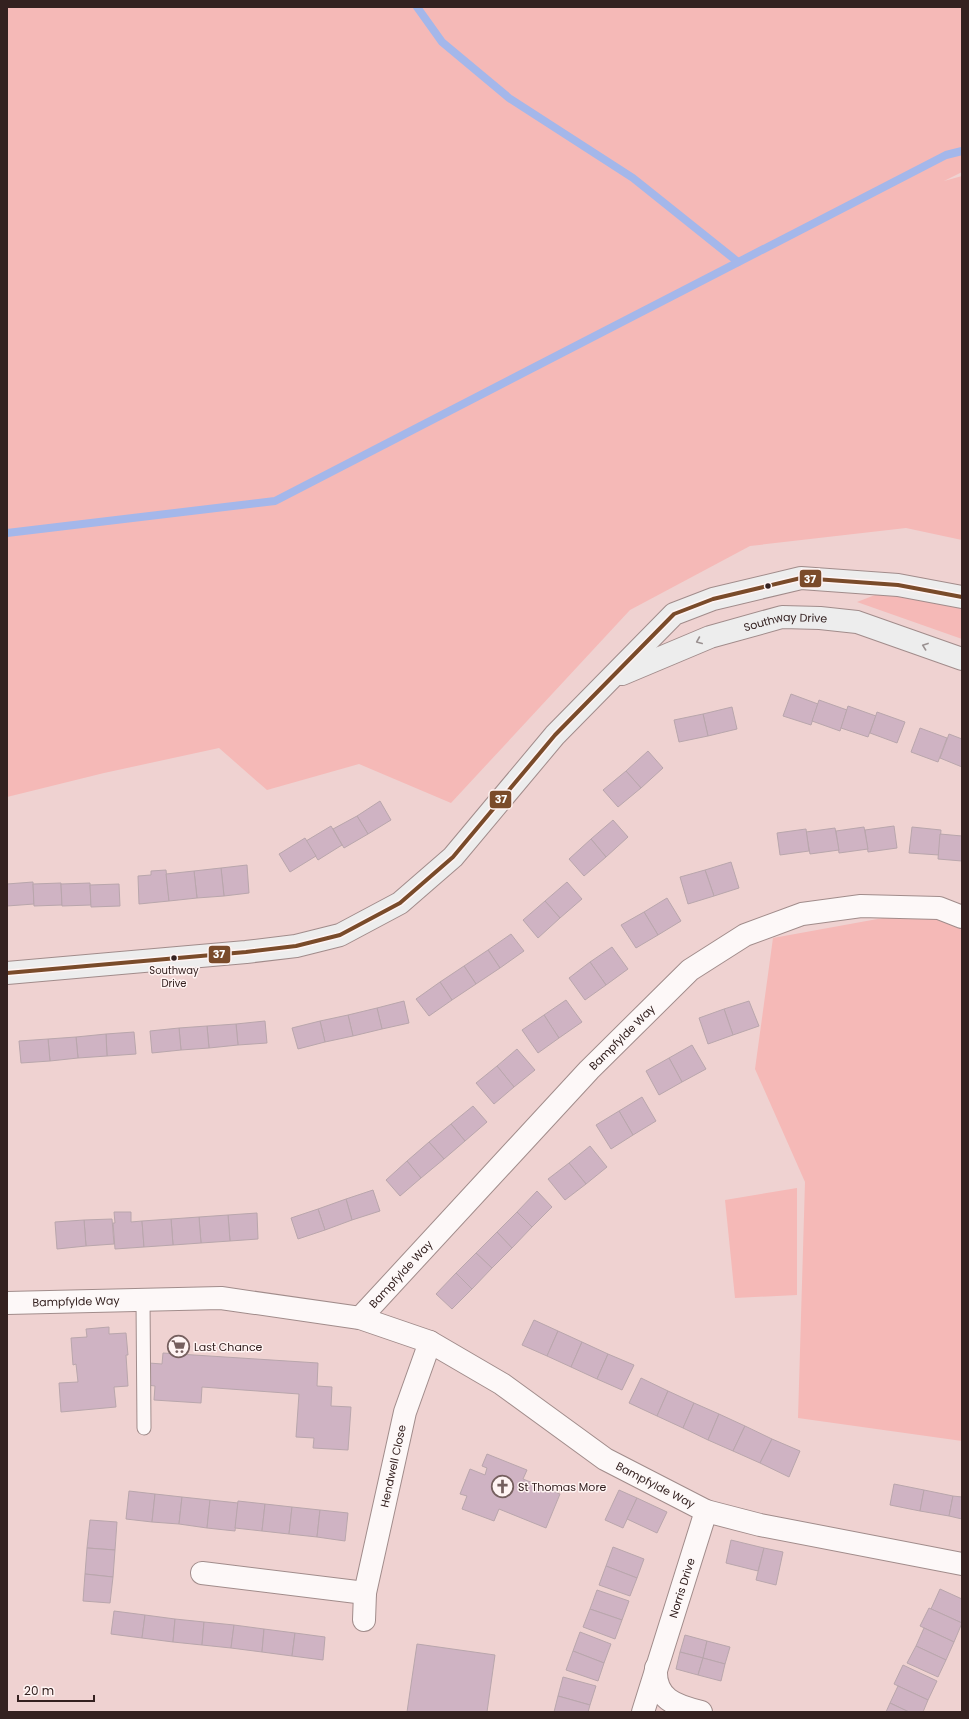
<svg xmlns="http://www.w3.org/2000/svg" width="969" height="1719" font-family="Poppins,sans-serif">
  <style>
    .green { fill: #f5b9b7 }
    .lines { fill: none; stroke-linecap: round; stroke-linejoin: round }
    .stream { stroke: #a4b7ea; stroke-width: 8 }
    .building { fill: #cfb3c3; stroke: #b9a6ac }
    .lane-casing { stroke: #a18c8b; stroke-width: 15 }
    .street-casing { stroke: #a18c8b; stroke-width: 24 }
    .secondary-casing { stroke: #a18c8b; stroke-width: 24 }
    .lane { stroke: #fdf8f8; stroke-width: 13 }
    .street { stroke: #fdf8f8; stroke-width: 22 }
    .secondary { stroke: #ededed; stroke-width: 22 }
    .bus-1-casing { stroke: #fff4f3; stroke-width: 7 }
    .bus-1 { stroke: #7a4b2a; stroke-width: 4 }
    .oneway { stroke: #9a9191 }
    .bus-dot { fill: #342120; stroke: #fff4f3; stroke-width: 1.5 }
    .labels { text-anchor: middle; stroke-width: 3; stroke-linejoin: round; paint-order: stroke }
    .bus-label { font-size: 10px; fill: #342120; stroke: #fff4f3 }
    .street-label { font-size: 11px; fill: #342120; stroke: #fff4f3 }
    .poi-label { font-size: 11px; fill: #342120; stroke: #fff4f3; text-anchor: start }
    .line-badge { stroke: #fff4f3; stroke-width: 1.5 }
    .badge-label { font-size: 11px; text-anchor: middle; font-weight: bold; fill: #fff }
  </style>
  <rect width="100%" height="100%" fill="#efd2d1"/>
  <g class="green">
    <path d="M7 7H962V172L944 181 962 176V540L906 528 750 546 630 610 451 803 359 764 267 790 219 748 104 773 7 797Z"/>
    <path d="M921 577 962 591V639L857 602Z"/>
    <path d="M916 912 962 929V1441L798 1418 805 1182 755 1069 773 938Z"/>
    <path d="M797 1188V1295L735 1298 725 1200Z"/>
  </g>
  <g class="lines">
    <g class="stream">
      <path d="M417 7 442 42 509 98 633 178 738 262"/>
      <path d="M7 533 275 501 946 155 962 151"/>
    </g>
  </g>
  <g class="building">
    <path d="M791 694 818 704 811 725 783 716Z"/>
    <path d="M819 700 847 710 840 731 812 721Z"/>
    <path d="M848 706 876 716 868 737 841 728Z"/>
    <path d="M732 707 737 729 708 736 703 714Z"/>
    <path d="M877 712 905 722 897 743 870 733Z"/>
    <path d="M703 714 708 736 679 742 674 720Z"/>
    <path d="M920 728 947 738 938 762 911 752Z"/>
    <path d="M949 734 962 739V767L940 758Z"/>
    <path d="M648 751 663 768 641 788 626 771Z"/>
    <path d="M626 771 641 788 618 807 603 790Z"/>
    <path d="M380 801 391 820 368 834 357 816Z"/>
    <path d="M357 816 368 834 344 848 333 829Z"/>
    <path d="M613 820 628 837 606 857 591 839Z"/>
    <path d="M331 826 342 845 318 860 306 841Z"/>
    <path d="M894 826 897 848 868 852 865 830Z"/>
    <path d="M864 827 868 849 839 853 836 831Z"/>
    <path d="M912 827 941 830 939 855 909 853Z"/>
    <path d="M835 828 839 850 810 854 806 832Z"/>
    <path d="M806 829 809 851 780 855 777 833Z"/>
    <path d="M940 834 962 836V861L938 859Z"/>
    <path d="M305 838 316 856 290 872 279 854Z"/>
    <path d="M591 839 606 857 584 876 569 859Z"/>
    <path d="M731 862 739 888 714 896 705 870Z"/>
    <path d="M247 865 249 893 224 896 221 868Z"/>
    <path d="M221 868 224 896 197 898 194 871Z"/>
    <path d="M166 870 169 901 139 904 138 876 151 875V871Z"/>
    <path d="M705 870 714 896 688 904 680 877Z"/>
    <path d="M194 871 197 898 169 901 166 874Z"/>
    <path d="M33 882 34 904 7 906V884Z"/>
    <path d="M567 882 582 899 560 918 545 901Z"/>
    <path d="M61 883 62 905 34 906 33 884Z"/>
    <path d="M90 883 91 905 62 906 61 884Z"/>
    <path d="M119 884 120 906 91 907 90 885Z"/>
    <path d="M667 898 681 921 658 935 644 912Z"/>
    <path d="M545 901 560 918 538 938 523 920Z"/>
    <path d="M644 912 658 935 636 948 621 925Z"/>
    <path d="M511 934 524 951 500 968 488 950Z"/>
    <path d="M612 947 628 969 606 985 590 962Z"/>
    <path d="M488 950 500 968 476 984 464 966Z"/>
    <path d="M590 962 606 985 585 1000 569 978Z"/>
    <path d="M464 966 476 984 452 1000 440 982Z"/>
    <path d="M440 982 452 1000 429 1016 416 999Z"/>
    <path d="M566 1000 582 1022 559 1038 544 1015Z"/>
    <path d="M404 1001 409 1023 382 1029 377 1008Z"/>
    <path d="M749 1001 759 1026 733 1035 724 1009Z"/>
    <path d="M377 1008 382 1029 353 1036 348 1015Z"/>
    <path d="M724 1009 733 1035 708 1044 699 1018Z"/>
    <path d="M348 1015 353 1036 325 1042 320 1021Z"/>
    <path d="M544 1015 559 1038 538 1053 522 1030Z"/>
    <path d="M265 1021 267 1043 238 1045 236 1024Z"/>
    <path d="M320 1021 325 1042 298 1049 292 1028Z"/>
    <path d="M236 1024 238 1045 209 1048 207 1026Z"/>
    <path d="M207 1026 209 1048 181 1050 179 1028Z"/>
    <path d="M179 1028 181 1050 152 1053 150 1031Z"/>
    <path d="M134 1032 136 1054 107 1056 106 1034Z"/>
    <path d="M106 1034 107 1056 78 1058 76 1037Z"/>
    <path d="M76 1037 78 1058 50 1061 48 1039Z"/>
    <path d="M48 1039 50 1061 21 1063 19 1041Z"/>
    <path d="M692 1045 706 1069 682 1082 669 1058Z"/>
    <path d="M517 1049 535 1070 514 1087 497 1066Z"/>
    <path d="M669 1058 682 1082 659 1095 646 1071Z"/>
    <path d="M497 1066 514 1087 494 1104 476 1083Z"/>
    <path d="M642 1097 656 1121 633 1135 619 1111Z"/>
    <path d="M473 1106 487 1122 465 1141 451 1124Z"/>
    <path d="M619 1111 633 1135 611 1149 596 1125Z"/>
    <path d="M451 1124 465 1141 444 1159 429 1142Z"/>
    <path d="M429 1142 444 1159 421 1178 407 1161Z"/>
    <path d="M590 1146 607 1167 586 1184 569 1163Z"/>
    <path d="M407 1161 421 1178 400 1196 386 1180Z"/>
    <path d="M569 1163 586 1184 565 1200 548 1179Z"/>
    <path d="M373 1190 380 1211 352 1220 346 1199Z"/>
    <path d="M537 1191 552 1207 532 1227 517 1212Z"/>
    <path d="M346 1199 352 1220 325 1230 318 1209Z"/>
    <path d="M318 1209 325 1230 298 1239 291 1218Z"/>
    <path d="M114 1212H131V1222L142 1221 144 1247 115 1249 113 1223H115Z"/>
    <path d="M517 1212 532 1227 512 1248 497 1232Z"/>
    <path d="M257 1213 258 1239 230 1241 228 1215Z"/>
    <path d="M228 1215 230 1241 201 1243 199 1217Z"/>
    <path d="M199 1217 201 1243 173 1245 171 1219Z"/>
    <path d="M112 1219 114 1244 86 1246 84 1220Z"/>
    <path d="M171 1219 173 1245 144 1247 142 1221Z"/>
    <path d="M84 1220 86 1246 57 1249 55 1222Z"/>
    <path d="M497 1232 512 1248 492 1268 476 1253Z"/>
    <path d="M476 1253 492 1268 472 1289 456 1273Z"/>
    <path d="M456 1273 472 1289 452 1309 436 1294Z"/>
    <path d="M534 1320 558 1331 547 1356 522 1345Z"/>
    <path d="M109 1327V1334L126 1333 128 1355H126L128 1386 114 1387 116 1407 61 1412 59 1383 78 1382 76 1364 73 1365 71 1338 87 1337 86 1329Z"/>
    <path d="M558 1331 582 1342 571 1367 547 1356Z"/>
    <path d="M582 1342 608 1354 597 1379 571 1367Z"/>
    <path d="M163 1353 318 1363 317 1386 332 1387 331 1406 351 1407 348 1450 313 1448 314 1438 296 1437 299 1394 202 1387 201 1403 154 1400 155 1386 147 1385 149 1363 162 1364Z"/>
    <path d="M608 1354 634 1365 622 1390 597 1379Z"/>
    <path d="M641 1378 668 1391 657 1416 629 1403Z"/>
    <path d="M668 1391 694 1403 683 1428 657 1416Z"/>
    <path d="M694 1403 719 1414 708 1440 683 1428Z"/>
    <path d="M719 1414 745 1426 733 1451 708 1440Z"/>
    <path d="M745 1426 772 1439 760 1463 733 1451Z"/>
    <path d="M772 1439 800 1451 789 1477 760 1463Z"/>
    <path d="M487 1454 527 1470 523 1479 560 1494 546 1528 499 1509 494 1521 462 1509 467 1496 460 1494 470 1469 485 1475 487 1468 482 1466Z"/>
    <path d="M894 1484 924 1490 920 1511 890 1505Z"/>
    <path d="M619 1490 637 1498 623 1528 605 1520Z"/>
    <path d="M924 1490 953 1496 949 1516 920 1511Z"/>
    <path d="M129 1491 155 1494 152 1522 126 1519Z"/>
    <path d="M155 1494 182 1497 179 1524 152 1522Z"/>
    <path d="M953 1496 962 1497V1519L949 1516Z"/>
    <path d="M182 1497 210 1500 207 1528 179 1524Z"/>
    <path d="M637 1498 667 1512 657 1533 627 1519Z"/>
    <path d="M210 1500 238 1503 235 1531 207 1528Z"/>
    <path d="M238 1501 265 1504 262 1531 235 1528Z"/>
    <path d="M265 1504 292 1507 289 1534 262 1531Z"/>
    <path d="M292 1507 320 1510 317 1537 289 1534Z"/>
    <path d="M320 1510 348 1513 345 1541 317 1537Z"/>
    <path d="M90 1520 117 1522 115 1550 87 1548Z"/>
    <path d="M731 1540 764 1548 758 1571 726 1563Z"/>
    <path d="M613 1547 644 1559 637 1578 606 1566Z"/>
    <path d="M87 1548 115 1550 113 1577 85 1574Z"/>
    <path d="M764 1548 783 1552 776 1585 756 1580Z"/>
    <path d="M606 1566 637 1578 630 1596 599 1585Z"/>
    <path d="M85 1574 113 1577 110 1603 83 1601Z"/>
    <path d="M940 1589 962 1599V1623L931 1609Z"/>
    <path d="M597 1590 629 1601 622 1620 590 1609Z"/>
    <path d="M929 1608 962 1623 954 1642 920 1626Z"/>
    <path d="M590 1609 622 1620 615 1639 583 1627Z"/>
    <path d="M114 1611 145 1615 142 1638 111 1634Z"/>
    <path d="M145 1615 175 1619 173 1642 142 1638Z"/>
    <path d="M175 1619 204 1622 202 1645 173 1642Z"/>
    <path d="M204 1622 234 1625 231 1648 202 1645Z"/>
    <path d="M234 1625 264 1629 262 1652 231 1648Z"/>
    <path d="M924 1628 954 1642 946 1660 916 1646Z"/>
    <path d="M264 1629 295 1633 292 1656 262 1652Z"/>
    <path d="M580 1632 611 1644 604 1663 573 1651Z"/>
    <path d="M295 1633 325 1637 323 1660 292 1656Z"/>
    <path d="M685 1635 707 1641 703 1658 680 1652Z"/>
    <path d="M707 1641 730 1647 725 1664 703 1658Z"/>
    <path d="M417 1644 495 1655 487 1712H407Z"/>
    <path d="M916 1646 946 1660 938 1677 907 1663Z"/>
    <path d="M573 1651 604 1663 598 1681 566 1670Z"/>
    <path d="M680 1652 703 1658 698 1675 676 1669Z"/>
    <path d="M703 1658 725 1664 721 1681 698 1675Z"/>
    <path d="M903 1665 937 1681 928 1700 894 1684Z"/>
    <path d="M563 1677 596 1686 590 1705 558 1696Z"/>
    <path d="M898 1686 928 1700 923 1712H909L890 1703Z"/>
    <path d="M558 1696 590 1705 588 1712H554Z"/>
    <path d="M890 1703 909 1712H886Z"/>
  </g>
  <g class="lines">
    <defs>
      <path id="lane" d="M143 1300 144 1428"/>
      <g id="street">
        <path id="s1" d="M7 1303 221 1298 360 1318 430 1342 502 1384 605 1459 706 1511 760 1525 962 1564"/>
        <path id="s2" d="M360 1318 589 1070 690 970 745 935 802 914 861 906 939 908 962 917"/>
        <path d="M202 1573 365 1593"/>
        <path id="s3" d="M364 1620 365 1593 405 1412 430 1342"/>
        <path d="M656 1668C654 1699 676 1706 701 1712"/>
        <path id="s4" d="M643 1712 706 1511"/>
      </g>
      <g id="secondary">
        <path id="s5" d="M622 674 710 637 782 617 820 618 857 622 962 659"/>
        <path d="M7 973 246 952 296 946 340 935 400 903 453 857 555 735 674 614 713 599 801 578 898 585 962 597"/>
      </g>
    </defs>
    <use href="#lane" class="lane-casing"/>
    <use href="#street" class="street-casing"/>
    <use href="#secondary" class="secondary-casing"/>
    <use href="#lane" class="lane"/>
    <use href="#street" class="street"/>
    <use href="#secondary" class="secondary"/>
    <defs>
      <path id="bus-1" d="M7 973 246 952 296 946 340 935 400 903 453 857 555 735 674 614 713 599 801 578 898 585 962 597"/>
    </defs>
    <use href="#bus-1" class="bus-1-casing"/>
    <use href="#bus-1" class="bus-1"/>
  </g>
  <defs><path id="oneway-chevron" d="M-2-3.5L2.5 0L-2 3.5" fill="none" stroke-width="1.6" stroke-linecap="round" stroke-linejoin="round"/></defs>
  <g class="oneway">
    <use href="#oneway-chevron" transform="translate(699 641) rotate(157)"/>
    <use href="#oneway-chevron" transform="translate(925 646) rotate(-160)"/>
  </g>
  <defs>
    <symbol id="supermarket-ring" viewBox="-11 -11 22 22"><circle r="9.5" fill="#fff4f3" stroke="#755f5e" stroke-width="1.5"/><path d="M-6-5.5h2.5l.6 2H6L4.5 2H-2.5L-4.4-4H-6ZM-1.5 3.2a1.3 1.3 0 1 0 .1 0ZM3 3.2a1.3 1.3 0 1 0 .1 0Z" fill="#755f5e"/></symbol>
    <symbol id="church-ring" viewBox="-11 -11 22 22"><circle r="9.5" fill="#fff4f3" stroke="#755f5e" stroke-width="1.5"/><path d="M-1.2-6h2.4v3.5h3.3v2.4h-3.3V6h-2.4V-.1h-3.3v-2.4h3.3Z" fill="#755f5e"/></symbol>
  </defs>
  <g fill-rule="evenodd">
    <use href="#supermarket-ring" x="166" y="1334" width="25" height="25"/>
    <use href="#church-ring" x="490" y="1474" width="25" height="25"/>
  </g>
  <g class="bus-dot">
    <circle cx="768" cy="586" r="3.5"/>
    <circle cx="174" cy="958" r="3.5"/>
  </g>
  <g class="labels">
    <g class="bus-label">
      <text x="174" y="974">Southway<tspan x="174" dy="13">Drive</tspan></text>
    </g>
    <g class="street-label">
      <text dy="4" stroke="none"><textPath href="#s5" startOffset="173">Southway Drive</textPath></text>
      <text dy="4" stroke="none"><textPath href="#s2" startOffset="384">Bampfylde Way</textPath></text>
      <text dy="4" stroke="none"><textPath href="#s2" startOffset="60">Bampfylde Way</textPath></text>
      <text dy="4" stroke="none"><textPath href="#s1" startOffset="69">Bampfylde Way</textPath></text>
      <text dy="4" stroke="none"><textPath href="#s3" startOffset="157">Hendwell Close</textPath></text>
      <text dy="4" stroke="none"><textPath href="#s1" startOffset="696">Bampfylde Way</textPath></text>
      <text dy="4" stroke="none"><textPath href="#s4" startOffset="130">Norris Drive</textPath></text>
    </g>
    <g class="poi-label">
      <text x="194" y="1351">Last Chance</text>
      <text x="518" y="1491">St Thomas More</text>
    </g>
  </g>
  <g class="line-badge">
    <rect x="799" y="569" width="23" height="19" rx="4" fill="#7a4b2a"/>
    <rect x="489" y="790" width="23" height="19" rx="4" fill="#7a4b2a"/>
    <rect x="208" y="945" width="23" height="19" rx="4" fill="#7a4b2a"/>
  </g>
  <g class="badge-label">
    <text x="810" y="583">37</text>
    <text x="501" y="803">37</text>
    <text x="219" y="958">37</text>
  </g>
  <rect width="969" height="1719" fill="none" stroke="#342120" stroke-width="16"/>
  <path d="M18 1695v6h76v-6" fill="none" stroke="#342120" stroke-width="2"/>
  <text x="24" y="1695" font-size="12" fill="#342120" stroke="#fff4f3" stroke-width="3" paint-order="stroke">20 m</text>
</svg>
